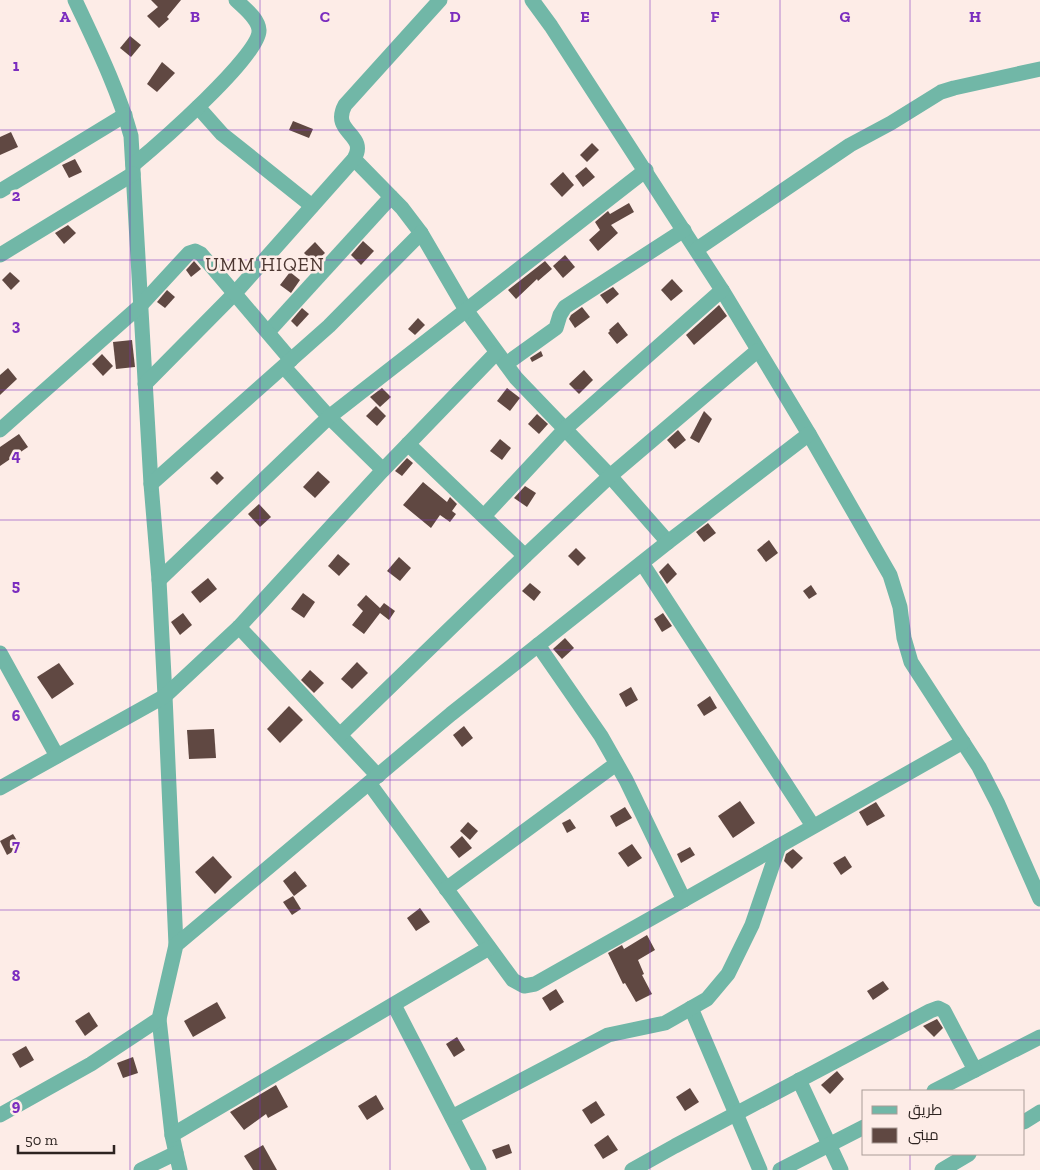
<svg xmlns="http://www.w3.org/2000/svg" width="1040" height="1170" font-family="'Zilla Slab',Cairo,serif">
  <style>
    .building { fill: #604842 }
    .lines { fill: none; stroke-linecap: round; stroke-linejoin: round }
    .minor { stroke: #71b7a7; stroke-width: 15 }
    .grid { fill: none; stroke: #7b2cbf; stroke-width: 1; stroke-opacity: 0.55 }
    .labels { text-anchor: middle; stroke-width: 5; stroke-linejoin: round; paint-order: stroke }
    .quarter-label { font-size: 19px; letter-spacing: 1px; fill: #4c3630; stroke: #fdece7 }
    .grid-label { font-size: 16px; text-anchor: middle; font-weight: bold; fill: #7b2cbf; stroke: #fdece7; stroke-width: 5; stroke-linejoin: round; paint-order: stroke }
  </style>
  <rect width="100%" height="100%" fill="#fdece7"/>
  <g class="building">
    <path d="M151 0H181L167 17 169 19 159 28 147 16 158 7Z"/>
    <path d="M130 36 141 45 131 57 120 48Z"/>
    <path d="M162 62 175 73 157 92 147 84Z"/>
    <path d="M293 121 313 129 309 138 289 130Z"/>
    <path d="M11 132 18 147 0 155V137Z"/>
    <path d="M592 143 599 150 587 162 580 155Z"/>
    <path d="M75 159 82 172 69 178 62 165Z"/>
    <path d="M586 167 595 177 583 187 575 176Z"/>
    <path d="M563 172 574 185 562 197 550 184Z"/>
    <path d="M629 203 634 212 611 225 618 233 598 251 589 240 600 230 595 222 608 211 610 214Z"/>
    <path d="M68 225 76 233 64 244 55 233Z"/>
    <path d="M363 241 374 251 361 265 351 255Z"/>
    <path d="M315 242 325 253 314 263 304 253Z"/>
    <path d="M565 255 575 267 563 278 553 266Z"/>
    <path d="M194 261 201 269 191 277 186 270Z"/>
    <path d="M545 261 552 269 538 281 537 279 516 299 508 290Z"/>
    <path d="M10 272 20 281 11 290 2 280Z"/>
    <path d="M290 272 300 280 291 293 280 285Z"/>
    <path d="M672 279 683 291 671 301 661 290Z"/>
    <path d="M613 287 619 294 607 304 600 295Z"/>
    <path d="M167 290 175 297 165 308 157 302Z"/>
    <path d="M719 305 727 316 694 345 686 335Z"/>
    <path d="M582 307 590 317 575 328 569 319 571 315Z"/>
    <path d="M302 308 309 314 297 327 291 321Z"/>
    <path d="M418 318 425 325 415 335 408 329Z"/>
    <path d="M618 322 628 335 617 344 608 333 610 331 609 330Z"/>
    <path d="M132 340 135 367 116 369 113 342Z"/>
    <path d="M541 351 543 356 532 362 530 358Z"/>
    <path d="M102 354 113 366 103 376 92 364Z"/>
    <path d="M8 368 17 379 0 395V375Z"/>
    <path d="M584 370 593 380 579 394 569 384Z"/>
    <path d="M382 388 391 397 380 407 370 397Z"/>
    <path d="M507 388 520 398 510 411 497 401Z"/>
    <path d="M376 406 386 416 377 426 366 416Z"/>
    <path d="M704 411 712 419 699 443 690 438Z"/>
    <path d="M537 414 548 424 539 434 528 424Z"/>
    <path d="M678 430 686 440 675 449 667 440Z"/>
    <path d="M19 434 28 447 0 466V447Z"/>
    <path d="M500 439 511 448 502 460 490 451Z"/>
    <path d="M407 458 413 463 402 476 395 471Z"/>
    <path d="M217 471 224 478 217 485 210 478Z"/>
    <path d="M318 471 330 482 315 498 303 487Z"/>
    <path d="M423 482 447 502 450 497 457 504 452 511 456 514 450 522 440 515 431 528 403 505Z"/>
    <path d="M525 486 536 493 527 507 514 498Z"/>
    <path d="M259 504 271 517 260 527 248 514Z"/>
    <path d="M708 523 716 533 704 542 696 532Z"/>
    <path d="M769 540 778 553 766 562 757 550Z"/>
    <path d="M576 548 586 558 578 566 568 556Z"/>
    <path d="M338 554 350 564 339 576 328 566Z"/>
    <path d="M399 557 411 568 400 581 387 571Z"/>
    <path d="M668 563 677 574 667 584 659 572Z"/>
    <path d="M208 578 217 589 200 603 191 592Z"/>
    <path d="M530 583 541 592 534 601 522 591Z"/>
    <path d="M811 585 817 594 809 599 803 591Z"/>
    <path d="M303 593 315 602 304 618 291 609Z"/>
    <path d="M366 595 380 608 384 603 395 611 389 620 380 613 364 634 352 625 363 611 357 605Z"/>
    <path d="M183 613 192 625 180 635 171 622Z"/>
    <path d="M663 613 672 626 662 632 654 619Z"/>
    <path d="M565 638 574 648 562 659 553 649Z"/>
    <path d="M357 662 368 673 352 689 341 679Z"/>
    <path d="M59 663 74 684 52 699 37 677Z"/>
    <path d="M310 670 324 683 314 693 301 680Z"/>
    <path d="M631 687 638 700 626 707 619 694Z"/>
    <path d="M710 696 717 708 704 716 697 705Z"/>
    <path d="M289 706 303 720 280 743 267 729Z"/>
    <path d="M464 726 473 738 462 747 453 735Z"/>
    <path d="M214 729 216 758 189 759 187 730Z"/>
    <path d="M740 801 755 823 733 838 718 816Z"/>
    <path d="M876 802 885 816 867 826 859 812Z"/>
    <path d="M625 807 632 818 616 827 610 816Z"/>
    <path d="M570 819 576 828 567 833 562 823Z"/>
    <path d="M468 822 478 831 470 840 460 831Z"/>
    <path d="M13 834 21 847 7 855 0 841Z"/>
    <path d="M462 836 472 848 459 858 450 847Z"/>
    <path d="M632 844 642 858 628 867 618 853Z"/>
    <path d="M690 847 695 855 681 863 677 854Z"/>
    <path d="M793 849 803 858 792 869 784 861 786 854Z"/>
    <path d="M213 856 232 877 215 894 195 872Z"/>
    <path d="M845 856 852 867 841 875 833 863Z"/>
    <path d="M295 871 307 886 294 896 283 881Z"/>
    <path d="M293 896 301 909 292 915 283 902Z"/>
    <path d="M420 908 430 922 416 931 407 918Z"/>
    <path d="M647 935 655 950 638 960 644 974 642 975 652 994 636 1002 625 983 623 984 608 953 622 945 624 949Z"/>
    <path d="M883 981 889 989 873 1000 867 991Z"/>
    <path d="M556 989 564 1002 550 1011 542 998Z"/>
    <path d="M217 1002 226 1018 193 1037 184 1021Z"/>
    <path d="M89 1012 98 1026 85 1036 75 1021Z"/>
    <path d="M937 1019 943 1028 934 1037 923 1026Z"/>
    <path d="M457 1037 465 1050 454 1057 446 1044Z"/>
    <path d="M26 1046 34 1060 20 1068 12 1054Z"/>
    <path d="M133 1057 138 1073 123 1078 117 1063Z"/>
    <path d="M837 1071 844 1079 830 1094 821 1085Z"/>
    <path d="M276 1085 288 1107 268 1118 266 1114 244 1130 230 1112Z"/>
    <path d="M690 1088 699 1102 685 1111 676 1097Z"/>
    <path d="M376 1095 384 1109 367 1120 358 1106Z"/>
    <path d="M596 1101 605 1115 591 1124 582 1110Z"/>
    <path d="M608 1135 618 1150 603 1159 594 1145Z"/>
    <path d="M509 1144 512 1153 496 1159 492 1150Z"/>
    <path d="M263 1145 277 1170H253L244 1156Z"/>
  </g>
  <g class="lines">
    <g class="minor">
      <path d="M75 0C96 45 118 89 131 136L151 484 159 580 165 696 176 945"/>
      <path d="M532 0 551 26 722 290 809 434 890 575 900 607 904 638 911 662 979 767 998 804 1040 899"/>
      <path d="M198 107 222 134 312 206"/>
      <path d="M354 159 402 208 421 233 466 310 516 378 610 476 668 542"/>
      <path d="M133 165C156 146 261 55 259 30 258 18 244 8 236 0"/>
      <path d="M0 191 125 115"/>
      <path d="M697 249 850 145 891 123 941 92 954 88 1040 69"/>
      <path d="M0 255 133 174"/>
      <path d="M268 332 391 197"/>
      <path d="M506 364 556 328 560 315 565 307 684 230"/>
      <path d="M284 367 329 417 383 470"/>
      <path d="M145 384 235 293 354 159C369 134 330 133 345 105L440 0"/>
      <path d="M0 430 141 305 189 253 195 251 201 254 291 360"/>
      <path d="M408 444 525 556"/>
      <path d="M151 484 329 326 421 233"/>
      <path d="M484 516 565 429 722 290"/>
      <path d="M642 563 813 826"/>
      <path d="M159 580 329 417 646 170"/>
      <path d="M239 627 378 776"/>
      <path d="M538 645 601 736 626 780 684 900"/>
      <path d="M0 653 57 756"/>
      <path d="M340 735 525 556 610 476 757 351"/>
      <path d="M369 783 513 980 524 986 535 984 963 742"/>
      <path d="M0 788 165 696 239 627 383 470 496 353"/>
      <path d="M446 889 616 764"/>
      <path d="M394 1005 479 1170"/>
      <path d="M691 1008 760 1170"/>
      <path d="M159 1019 172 1135 176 1153"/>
      <path d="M799 1080 841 1170"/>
      <path d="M934 1091 1040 1037"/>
      <path d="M0 1115 91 1064 159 1019 176 945 451 714 668 542 809 434"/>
      <path d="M452 1117 608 1035 665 1023 707 999 728 974 752 925 779 846"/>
      <path d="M1024 1122 1040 1112"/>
      <path d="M172 1135 489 948"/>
      <path d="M141 1170 176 1153 180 1170"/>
      <path d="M632 1170 675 1146 930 1011 938 1008 944 1011 975 1070"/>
      <path d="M780 1170 864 1127"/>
      <path d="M942 1170 969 1154"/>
    </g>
  </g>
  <path class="grid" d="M130 0V1170M260 0V1170M390 0V1170M520 0V1170M650 0V1170M780 0V1170M910 0V1091M0 130H1040M0 260H1040M0 390H1040M0 520H1040M0 650H1040M0 780H1040M0 910H1040M0 1040H1040M910 1154V1170"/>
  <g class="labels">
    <g class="quarter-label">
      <text x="265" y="271">UMM HIQEN</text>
    </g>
  </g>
  <g class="grid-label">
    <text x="65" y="22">A</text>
    <text x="195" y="22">B</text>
    <text x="325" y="22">C</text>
    <text x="455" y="22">D</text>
    <text x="585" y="22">E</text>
    <text x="715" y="22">F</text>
    <text x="845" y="22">G</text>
    <text x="975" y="22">H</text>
    <text x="16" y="71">1</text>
    <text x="16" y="201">2</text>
    <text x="16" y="331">3</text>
    <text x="16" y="461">4</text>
    <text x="16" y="591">5</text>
    <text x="16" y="721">6</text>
    <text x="16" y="851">7</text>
    <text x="16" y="981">8</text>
    <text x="16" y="1111">9</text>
  </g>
  <rect x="862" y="1090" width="162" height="65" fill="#fdece7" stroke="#aa9c97"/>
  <rect x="872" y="1106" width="25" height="8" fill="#71b7a7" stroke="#aa9c97"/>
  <text x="908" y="1115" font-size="15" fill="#2d2320">طريق</text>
  <rect x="872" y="1128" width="25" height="15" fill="#604842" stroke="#aa9c97"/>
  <text x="908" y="1140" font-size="15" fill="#2d2320">مبنى</text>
  <path d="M18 1145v8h96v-8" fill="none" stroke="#2d2320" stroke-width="2.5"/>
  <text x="25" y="1145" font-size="15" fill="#2d2320" stroke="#fdece7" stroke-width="4" paint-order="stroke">50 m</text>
</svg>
